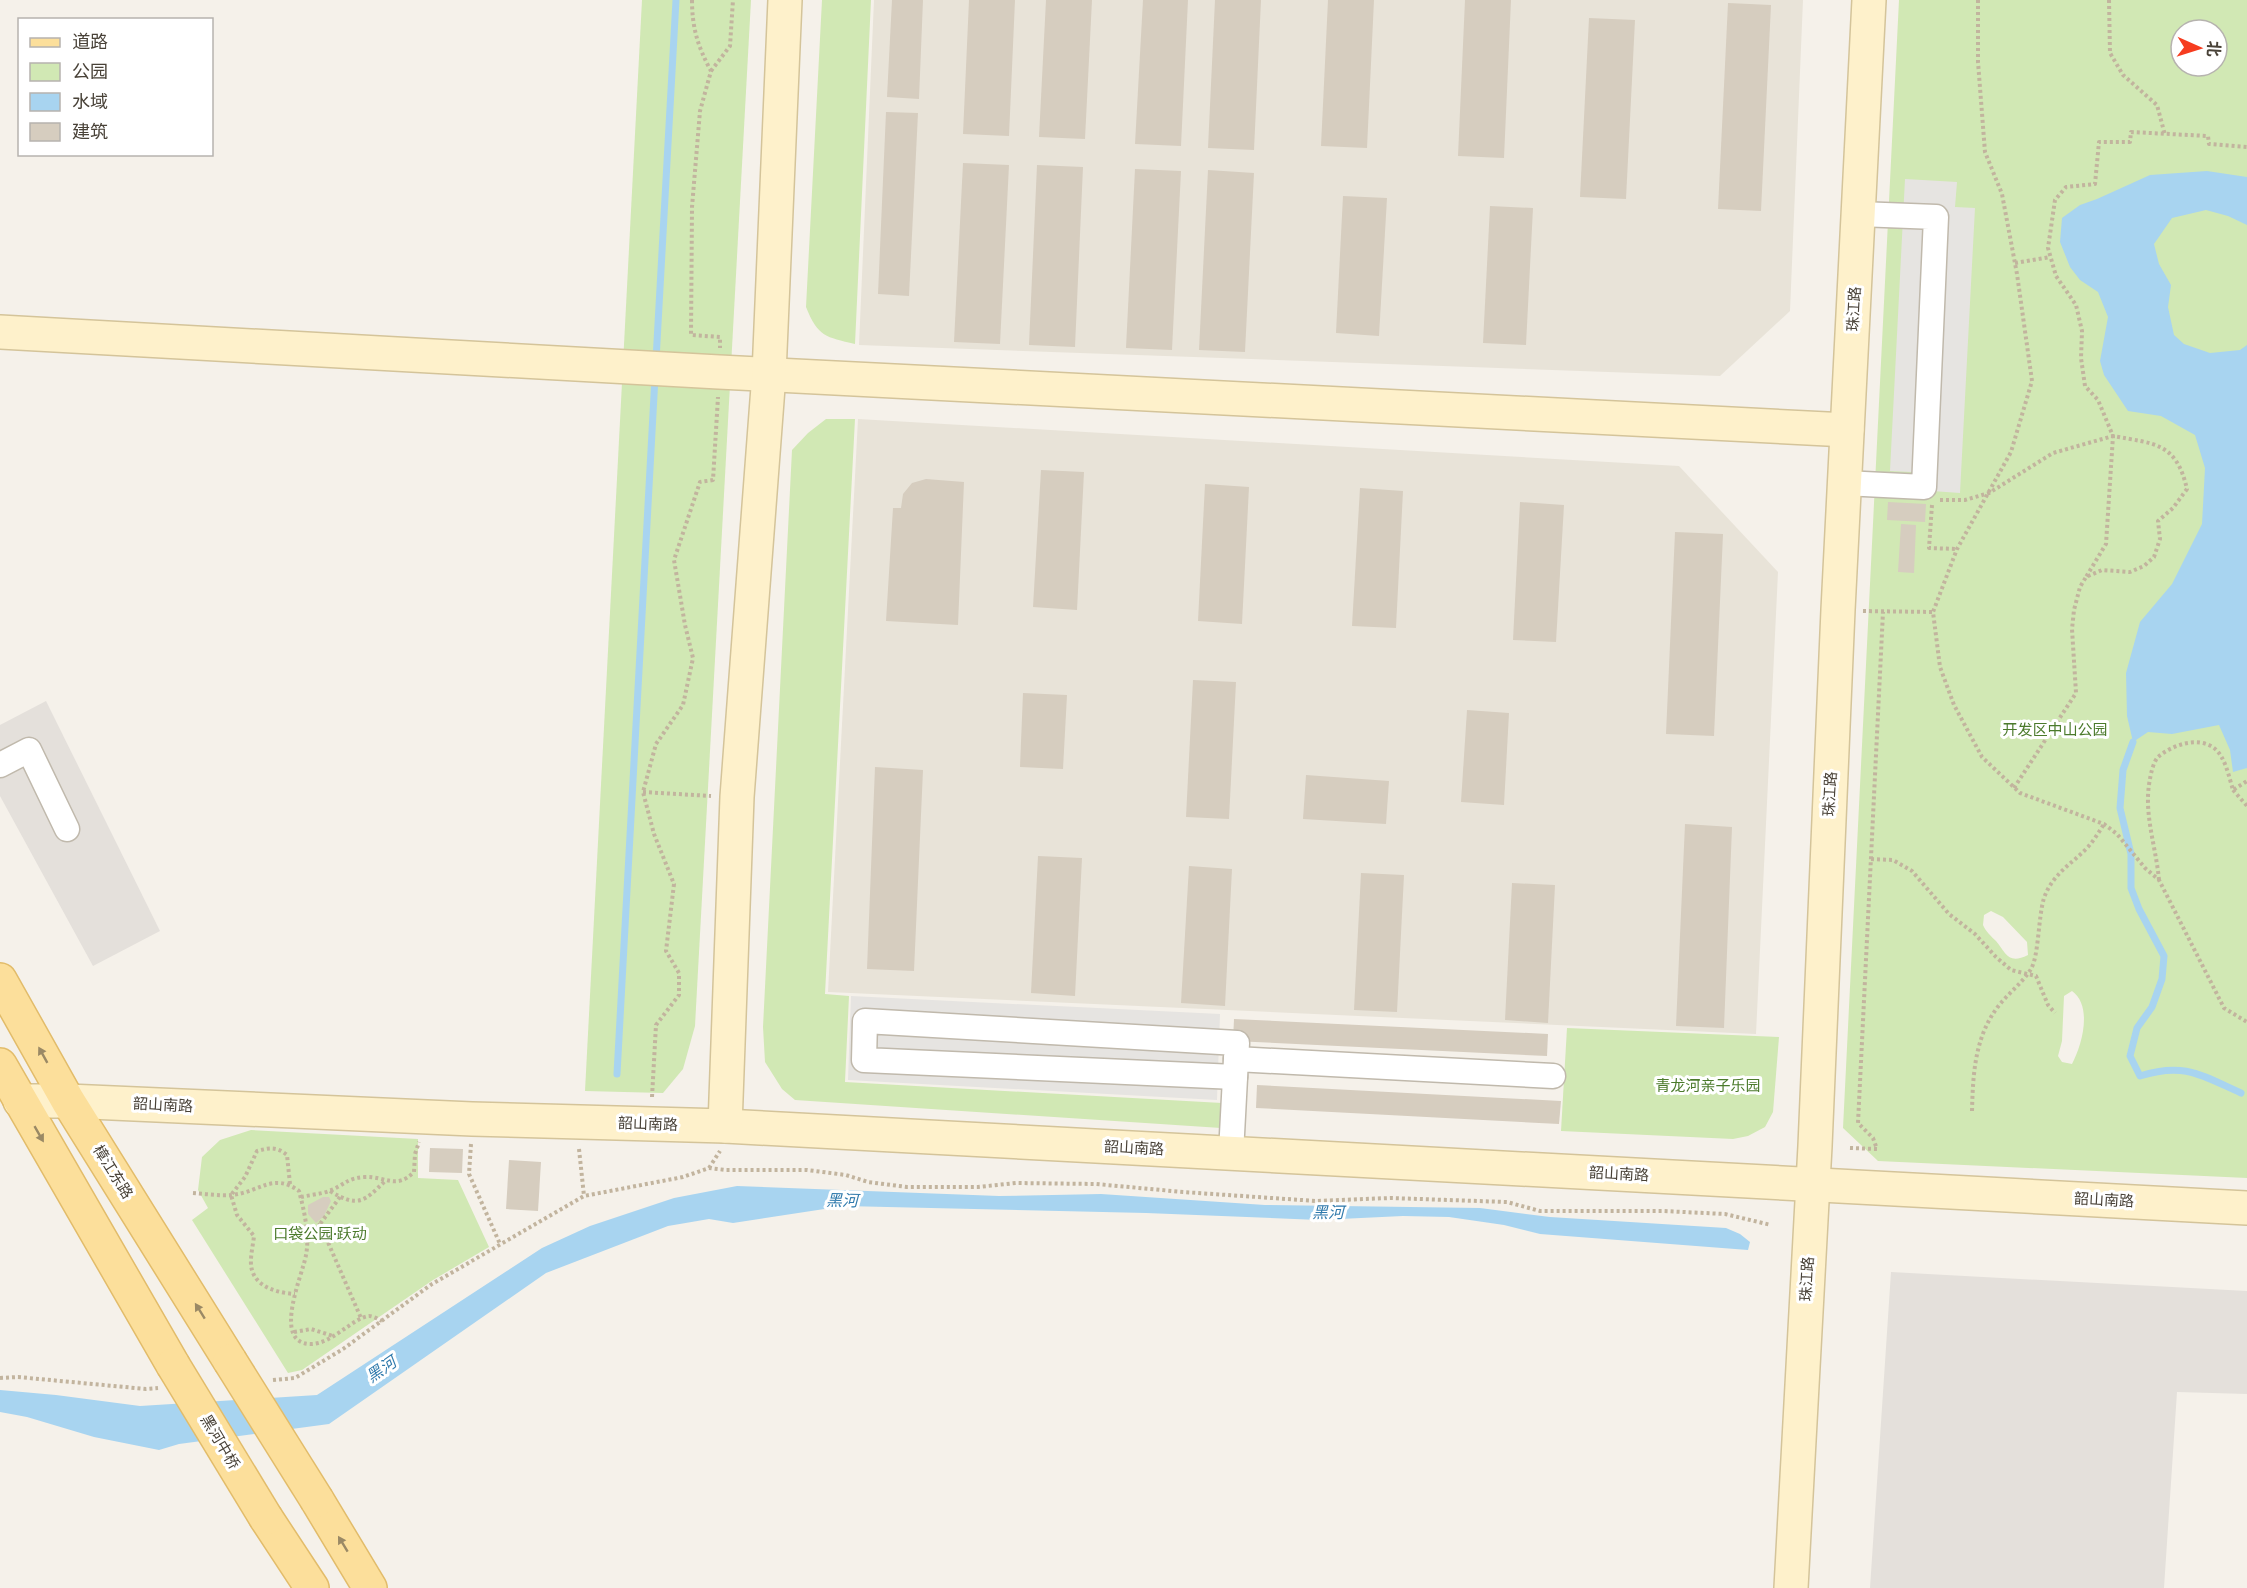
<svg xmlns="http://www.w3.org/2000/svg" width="2247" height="1588" font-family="Commissioner,'Noto Sans SC',sans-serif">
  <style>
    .residential { fill: #e8e3d8 }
    .industrial { fill: #e4e0db }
    .green { fill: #d1e8b4; fill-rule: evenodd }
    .parking { fill: #e6e4e1 }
    .water { fill: #a8d4f0 }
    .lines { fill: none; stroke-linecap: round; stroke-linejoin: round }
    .stream { stroke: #a8d4f0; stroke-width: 7 }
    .building { fill: #d6cdbf }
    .street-casing { stroke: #c0b9ac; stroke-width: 27 }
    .secondary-casing { stroke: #d4c49a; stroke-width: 36 }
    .primary-casing { stroke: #e2bc6a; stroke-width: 36 }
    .path { stroke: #c2b49e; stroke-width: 4; stroke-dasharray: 3 3; stroke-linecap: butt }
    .street { stroke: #fff; stroke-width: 24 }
    .secondary { stroke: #fef1cb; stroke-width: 33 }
    .primary { stroke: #fcdf9b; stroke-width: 33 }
    .primary-bridge-casing { stroke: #e2bc6a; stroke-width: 36; stroke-linecap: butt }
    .primary-bridge { stroke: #fcdf9b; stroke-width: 33 }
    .oneway { fill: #9a8965 }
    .labels { text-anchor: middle; stroke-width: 6; stroke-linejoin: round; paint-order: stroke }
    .street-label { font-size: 15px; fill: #494238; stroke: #fff }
    .park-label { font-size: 15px; fill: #4b7a2b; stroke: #fff }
    .water-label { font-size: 16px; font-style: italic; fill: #307aac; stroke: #fff }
  </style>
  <rect width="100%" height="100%" fill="#f5f1ea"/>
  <g class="residential">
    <path d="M874 0H1803L1790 311 1720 376 859 345Z"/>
    <path d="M858 419 1679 466 1778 572 1756 1034 828 992Z"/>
  </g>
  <g class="industrial">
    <path d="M46 701 160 931 93 966 0 796V725Z"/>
    <path d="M1891 1272 2247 1291V1394L2177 1392 2164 1588H1870Z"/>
  </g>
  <g class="green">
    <path d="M642 0H751L695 1026 683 1069 663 1093 585 1091Z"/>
    <path d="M822 0H871L855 344C826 337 818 337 806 307Z"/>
    <path d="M1899 0H2247V1178L1878 1161 1843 1128ZM2181 30H2217V66H2181ZM1991 911 2003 917 2027 942 2028 955C2008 965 2006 953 1996 941 1991 936 1986 932 1983 925L1984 915ZM2072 991C2093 1006 2082 1045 2072 1064L2062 1062 2058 1056 2062 1041 2064 996Z"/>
    <path d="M826 419H855L825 994 849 996 845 1082 1222 1103 1221 1128 795 1100 782 1089 765 1062 763 1027 792 450 808 433Z"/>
    <path d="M1567 1028 1779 1037 1773 1112 1765 1127 1748 1136 1733 1139 1561 1131Z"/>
    <path d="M251 1130 418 1139V1178L458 1180 489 1247 433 1280 302 1370 288 1373 192 1220 208 1208 198 1190 202 1157 220 1140Z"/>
  </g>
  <g class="parking">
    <path d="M1905 179 1957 182 1955 207 1975 208 1960 493 1932 491V473L1890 471Z"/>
    <path d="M851 996 1220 1014 1217 1100 848 1080Z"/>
  </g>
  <g class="water">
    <path d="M2207 171 2247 177V225L2228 216 2206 210 2172 218 2154 244 2159 264 2171 285 2168 307 2174 335 2184 344 2210 353 2240 350 2247 345V768L2233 772 2230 750 2219 725 2172 734 2148 732 2133 742 2127 716 2126 673 2140 622 2172 584 2202 524 2205 468 2195 435 2161 416 2128 411 2104 375 2100 361 2108 317 2098 292 2080 280 2070 267 2060 242 2062 218 2080 205 2097 199 2150 175Z"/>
    <path d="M737 1186 999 1196 1101 1194 1265 1205 1480 1208 1550 1217 1726 1228 1740 1234 1750 1242 1748 1250 1540 1234 1504 1225 1449 1217 1403 1216 1319 1220 1146 1213 844 1206 733 1223 709 1219 668 1226 546 1273 329 1424 179 1444 159 1450 94 1437 27 1417 0 1412V1390L56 1395 140 1406 317 1395 542 1248 590 1226 674 1198Z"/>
  </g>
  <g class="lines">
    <g class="stream">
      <path d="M656 360 676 0"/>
      <path d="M2133 742 2123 770 2120 808 2131 854V888L2139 909 2164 956 2162 979 2152 1007 2137 1028 2130 1056 2140 1076C2184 1062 2201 1075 2241 1093"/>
      <path d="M617 1074 655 377"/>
    </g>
  </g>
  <g class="building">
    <path d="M892 0H923L919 99 887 97Z"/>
    <path d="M969 0H1015L1009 136 963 134Z"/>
    <path d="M1046 0H1092L1085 139 1039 137Z"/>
    <path d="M1143 0H1188L1181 146 1135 144Z"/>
    <path d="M1215 0H1261L1254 150 1208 148Z"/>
    <path d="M1328 0H1374L1367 148 1321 146Z"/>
    <path d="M1465 0H1511L1504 158 1458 156Z"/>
    <path d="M1728 3 1771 5 1761 211 1718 209Z"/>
    <path d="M1589 18 1635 20 1626 199 1580 197Z"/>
    <path d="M886 112 918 113 909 296 878 294Z"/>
    <path d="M963 163 1009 165 1000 344 954 342Z"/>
    <path d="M1037 165 1083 167 1075 347 1029 345Z"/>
    <path d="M1135 169 1181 171 1172 350 1126 348Z"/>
    <path d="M1208 170 1254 173 1245 352 1199 350Z"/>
    <path d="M1343 196 1387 198 1379 336 1336 333Z"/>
    <path d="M1490 206 1533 208 1526 345 1483 343Z"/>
    <path d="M1041 470 1084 472 1077 610 1033 607Z"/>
    <path d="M926 479 964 482 958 625 886 621 893 508H901L903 494 912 483Z"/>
    <path d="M1205 484 1249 487 1242 624 1198 621Z"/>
    <path d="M1360 488 1403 491 1396 628 1352 626Z"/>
    <path d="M1520 502 1564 505 1556 642 1513 640Z"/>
    <path d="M1888 502 1926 504 1925 522 1887 520Z"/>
    <path d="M1901 524 1916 525 1914 573 1898 572Z"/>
    <path d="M1675 532 1723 534 1714 736 1666 734Z"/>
    <path d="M1193 680 1236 682 1229 819 1186 817Z"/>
    <path d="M1023 693 1067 695 1063 769 1020 767Z"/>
    <path d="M1467 710 1509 713 1504 805 1461 802Z"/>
    <path d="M875 767 923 770 914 971 867 969Z"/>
    <path d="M1306 775 1389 781 1386 824 1303 819Z"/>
    <path d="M1685 824 1732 827 1724 1028 1676 1026Z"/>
    <path d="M1038 856 1082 858 1075 996 1031 993Z"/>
    <path d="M1189 866 1232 869 1225 1006 1181 1003Z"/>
    <path d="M1361 873 1404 875 1397 1012 1354 1010Z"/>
    <path d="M1512 883 1555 885 1548 1023 1505 1020Z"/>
    <path d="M1234 1019 1548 1034 1547 1056 1233 1041Z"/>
    <path d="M1257 1085 1561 1101 1559 1124 1256 1108Z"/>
    <path d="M430 1148 463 1149 462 1173 429 1172Z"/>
    <path d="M509 1160 541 1162 538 1211 506 1209Z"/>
    <path d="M323 1197H329L331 1201 324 1216 316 1223 308 1214V1205Z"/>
  </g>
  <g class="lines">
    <defs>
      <g id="street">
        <path d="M1844 483 1924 487 1936 217 1859 214"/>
        <path d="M0 765 29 750 67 829"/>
        <path d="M1235 1077 864 1060 865 1021 1237 1043 1236 1059"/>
        <path d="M1231 1153 1236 1059 1553 1076"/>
      </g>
      <g id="secondary">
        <path d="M0 332 719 372 1847 430"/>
        <path d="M20 1101H68L472 1119 725 1126 2247 1208"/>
        <path d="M725 1126 737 797 769 374 785 0"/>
        <path d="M1791 1588 1815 1146 1838 610 1869 0"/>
      </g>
      <g id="primary">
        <path d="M0 980 68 1101 230 1361"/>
        <path d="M0 1065 173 1365"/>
        <path d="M317 1500 370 1588"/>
        <path d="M266 1518 312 1588"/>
      </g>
    </defs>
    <use href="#street" class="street-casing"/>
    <use href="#secondary" class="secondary-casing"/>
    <use href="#primary" class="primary-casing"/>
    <g class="path">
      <path d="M692 0C692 28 698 47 711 71L700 111 692 207 691 335 720 337V348"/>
      <path d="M1978 0V62L1985 152 2002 194 2017 274 2032 381 2011 452 1957 549 1933 612 1940 667 1954 705 1982 757 2020 793 2104 824 2117 834 2145 868 2159 880 2224 1008 2247 1022"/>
      <path d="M2109 0 2110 53 2123 75 2157 105 2165 135"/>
      <path d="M711 71 730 46 733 0"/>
      <path d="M2015 263 2050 257"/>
      <path d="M1940 500H1965L1989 493 2053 453 2113 436 2098 400 2085 386 2081 358 2082 331 2076 305 2056 276 2048 248 2055 200 2066 187 2095 184 2099 142H2130L2131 132 2208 136 2209 144 2247 147"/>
      <path d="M1932 505 1929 548 1957 549"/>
      <path d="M1863 611 1933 612"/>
      <path d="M2014 788 2076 693 2072 629 2074 610 2080 587 2086 577 2102 570 2130 572 2144 566 2154 557 2160 539 2158 521 2173 508 2187 489C2176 442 2155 444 2113 436L2106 544 2086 577"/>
      <path d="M2233 790 2247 806"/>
      <path d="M643 792 711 796"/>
      <path d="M1871 859 1893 860 1912 871 1949 914 1975 934 1996 957 2011 970 2036 976 2048 1005 2055 1013"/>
      <path d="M2159 880C2156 846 2143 813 2150 779 2151 772 2154 761 2158 757 2172 745 2198 736 2214 748 2225 756 2229 777 2233 790L2247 781"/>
      <path d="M652 1097 656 1025 679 995V973L666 951 674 884 654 834 643 792 656 744 683 705 693 658 685 625 674 560 700 482 713 480 718 397"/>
      <path d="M1972 1111C1973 1072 1975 1035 2000 1004 2010 992 2023 982 2031 969 2039 955 2038 918 2044 898 2053 873 2072 864 2088 847 2094 840 2099 832 2104 824"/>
      <path d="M471 1144 469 1174 500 1244"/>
      <path d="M1850 1148 1877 1149 1873 1138 1858 1123 1883 612"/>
      <path d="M579 1149 584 1196"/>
      <path d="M709 1168 720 1151"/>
      <path d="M290 1184 287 1155C276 1146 269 1148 257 1151L245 1177 231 1195 237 1215 254 1236C253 1246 249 1261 252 1270 257 1288 279 1293 295 1294"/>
      <path d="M330 1191C358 1208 364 1202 386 1180"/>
      <path d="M193 1193C206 1194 220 1196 232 1195 260 1192 273 1172 299 1191 304 1210 310 1235 306 1255 303 1274 271 1344 311 1344 332 1344 354 1317 369 1316 373 1316 378 1319 382 1321"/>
      <path d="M301 1197C310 1195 321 1194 329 1191 345 1185 346 1178 365 1177 385 1176 396 1190 414 1172L415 1154 419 1142"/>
      <path d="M340 1197 320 1224 361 1318"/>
      <path d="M307 1239 320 1224"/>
      <path d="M294 1332 311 1329 333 1336"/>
      <path d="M0 1378 18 1377 146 1389 158 1388"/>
      <path d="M273 1380 295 1378 343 1349 432 1284 584 1196 683 1177 709 1168 726 1170H807L846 1175 868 1182 907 1187H978L1016 1183 1096 1184 1183 1192 1316 1201 1390 1198 1507 1202 1540 1211H1663L1725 1214 1771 1225"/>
    </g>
    <use href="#street" class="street"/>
    <use href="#secondary" class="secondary"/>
    <use href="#primary" class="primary"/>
    <defs>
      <g id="primary-bridge">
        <path d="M230 1361 317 1500"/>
        <path d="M173 1365 266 1518"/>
      </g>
    </defs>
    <use href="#primary-bridge" class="primary-bridge-casing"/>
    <use href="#primary-bridge" class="primary-bridge"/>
  </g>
  <defs><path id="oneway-solid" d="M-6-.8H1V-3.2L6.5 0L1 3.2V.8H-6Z" transform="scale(1.5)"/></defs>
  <g class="oneway">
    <use href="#oneway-solid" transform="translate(43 1055) rotate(-119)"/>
    <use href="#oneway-solid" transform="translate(39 1134) rotate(60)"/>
    <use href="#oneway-solid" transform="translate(200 1311) rotate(-122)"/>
    <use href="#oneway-solid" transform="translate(343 1544) rotate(-121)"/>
  </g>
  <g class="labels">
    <g class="street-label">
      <text transform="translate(1854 309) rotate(-87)" y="5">珠江路</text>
      <text transform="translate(1830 794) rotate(-87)" y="5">珠江路</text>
      <text transform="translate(163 1105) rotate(3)" y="5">韶山南路</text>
      <text transform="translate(648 1124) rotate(2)" y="5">韶山南路</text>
      <text transform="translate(1134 1148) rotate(3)" y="5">韶山南路</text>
      <text transform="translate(113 1172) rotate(58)" y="5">樟江东路</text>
      <text transform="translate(1619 1174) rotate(3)" y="5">韶山南路</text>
      <text transform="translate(2104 1200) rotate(3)" y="5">韶山南路</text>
      <text transform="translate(1807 1279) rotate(-87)" y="5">珠江路</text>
      <text transform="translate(220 1442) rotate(59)" y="5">黑河中桥</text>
    </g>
    <g class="park-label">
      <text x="2055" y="735">开发区中山公园</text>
      <text x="1708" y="1091">青龙河亲子乐园</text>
      <text x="320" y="1239">口袋公园·跃动</text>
    </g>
    <g class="water-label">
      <text transform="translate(842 1200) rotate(1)" y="6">黑河</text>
      <text x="1328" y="1218">黑河</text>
      <text transform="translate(381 1369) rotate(-35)" y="6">黑河</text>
    </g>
  </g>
  <rect x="18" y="18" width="195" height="138" fill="#ffffff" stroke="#b6b3af" stroke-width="1.5"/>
  <rect x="30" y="38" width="30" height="9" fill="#fcdf9b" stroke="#b6b3af" stroke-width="1.5"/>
  <text x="72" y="48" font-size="18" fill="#494238">道路</text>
  <rect x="30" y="63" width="30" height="18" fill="#d1e8b4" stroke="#b6b3af" stroke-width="1.5"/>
  <text x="72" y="78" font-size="18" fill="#494238">公园</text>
  <rect x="30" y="93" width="30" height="18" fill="#a8d4f0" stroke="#b6b3af" stroke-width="1.5"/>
  <text x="72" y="108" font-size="18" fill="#494238">水域</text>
  <rect x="30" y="123" width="30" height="18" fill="#d6cdbf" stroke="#b6b3af" stroke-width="1.5"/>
  <text x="72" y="138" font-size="18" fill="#494238">建筑</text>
  <g transform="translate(2199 48) rotate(93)"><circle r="28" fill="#ffffff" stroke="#b6b3af" stroke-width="1.5"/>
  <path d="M0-4.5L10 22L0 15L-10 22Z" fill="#f63c1f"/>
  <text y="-9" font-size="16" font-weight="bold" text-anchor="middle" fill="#494238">北</text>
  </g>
</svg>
